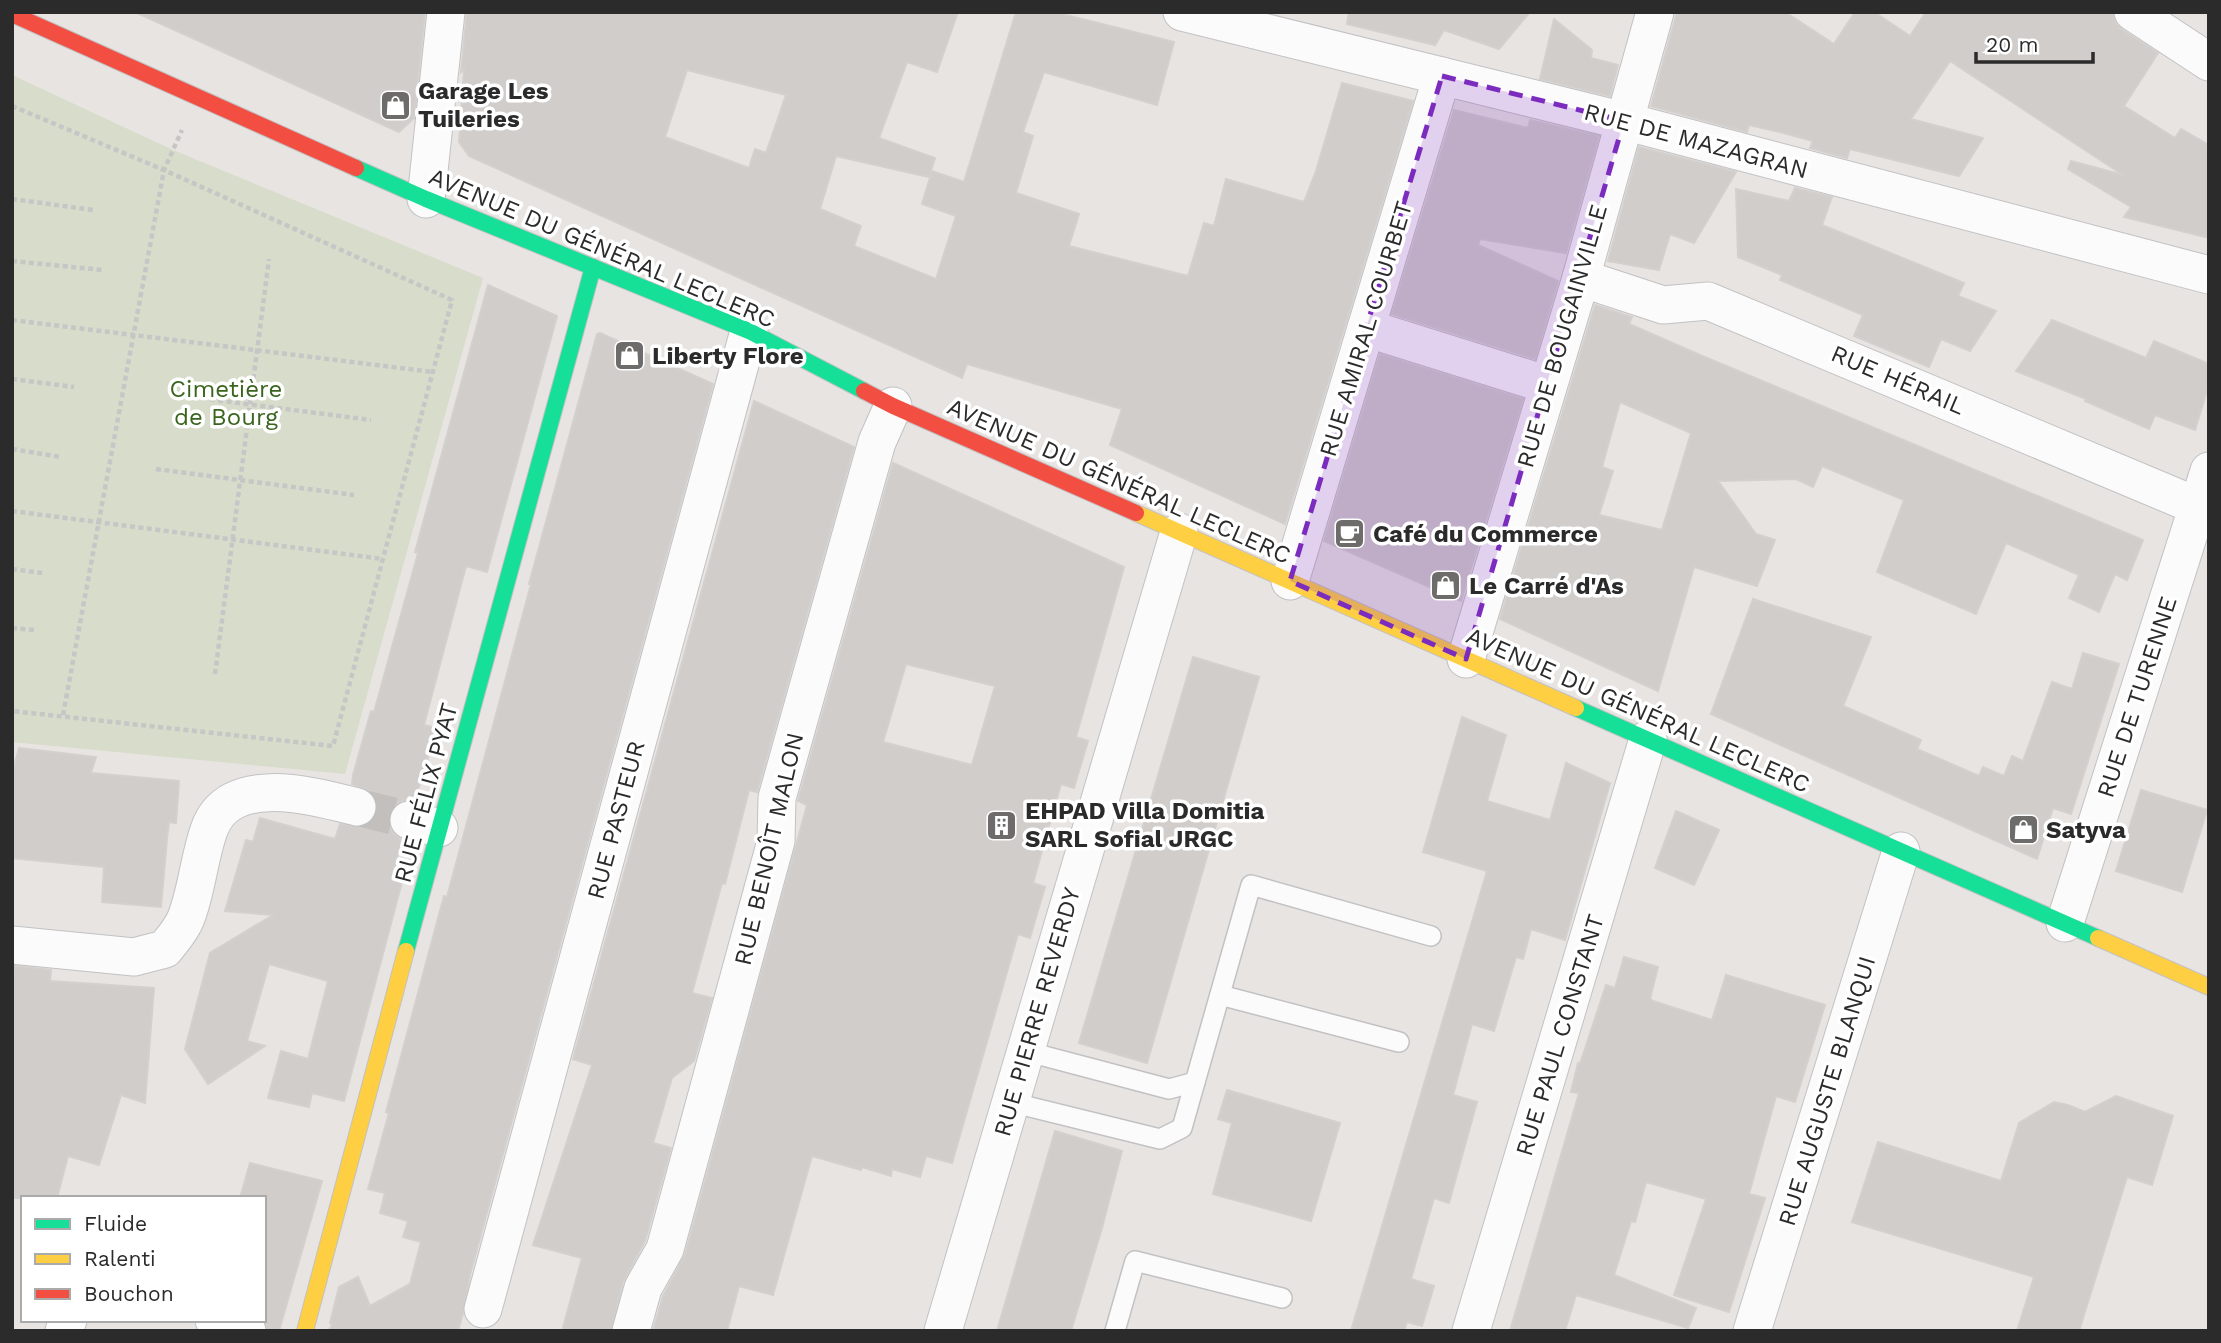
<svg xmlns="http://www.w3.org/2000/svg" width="2221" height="1343" font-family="'Work Sans',sans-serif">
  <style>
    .cemetery { fill: #d8dcca }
    .building { fill: #d0cdcb; stroke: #d3d0cd; stroke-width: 2; fill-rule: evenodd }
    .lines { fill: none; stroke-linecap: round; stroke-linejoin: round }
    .street-tunnel { stroke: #c2bfbd; stroke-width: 37; stroke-dasharray: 37 18; stroke-linecap: butt }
    .lane-casing { stroke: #c2c1c3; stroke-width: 22 }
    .street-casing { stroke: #c2c1c3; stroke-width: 39 }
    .fast-casing { stroke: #c2c1c3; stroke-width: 18 }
    .slow-casing { stroke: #c2c1c3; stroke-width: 18 }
    .jam-casing { stroke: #c2c1c3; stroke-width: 18 }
    .path { stroke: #c6c6c6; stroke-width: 4.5; stroke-dasharray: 5 3.5; stroke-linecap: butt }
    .lane { stroke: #fcfbfb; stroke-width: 19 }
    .street { stroke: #fcfbfb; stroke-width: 37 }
    .fast { stroke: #16e098; stroke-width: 16 }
    .slow { stroke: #ffcf43; stroke-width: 16 }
    .jam { stroke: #f24e42; stroke-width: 16 }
    .marked { fill: #7b2cbf; fill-opacity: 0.2; stroke: #7b2cbf; stroke-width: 5; stroke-dasharray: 14 9; stroke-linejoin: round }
    .labels { text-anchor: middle; stroke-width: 7; stroke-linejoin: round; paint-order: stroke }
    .poi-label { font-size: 24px; font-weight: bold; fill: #2b2b2b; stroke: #fff; text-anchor: start }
    .street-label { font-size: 24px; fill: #2b2b2b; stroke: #fff }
    .park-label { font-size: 24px; fill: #3a651e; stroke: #fff }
  </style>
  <rect width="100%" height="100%" fill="#e8e4e2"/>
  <path class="cemetery" d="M12 75 173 150 483 278 345 774 12 742Z"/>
  <g class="building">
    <path d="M135 12H425L414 118 399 132Z"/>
    <path d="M467 12H958L937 72 907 62 879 138 935 158 929 177 836 156 820 209 861 226 854 246 936 279 956 216 922 204 932 171 964 182 1016 12H1054L1174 42 1157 105 1044 72 1023 132 1033 136 1016 193 1079 214 1069 246 1188 276 1204 223 1214 226 1226 179 1304 202 1316 171 1342 83 1413 101 1285 524 1110 445 1122 409 967 364 962 378 469 156 459 142 464 69 461 72ZM687 70 786 95 766 153 755 149 749 168 665 137Z"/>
    <path d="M1349 12H1530L1499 49 1444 30 1435 45 1347 24Z"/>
    <path d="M1677 12H1785L1834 44 1855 12H1874L1910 36 1926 12H2112L2115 22 2121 29 2158 53 2124 106 2175 138 2181 129 2209 145V238L2124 217 2131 207 2068 169 2071 161 2123 175 1950 61 1911 119 1983 138 1959 176 1850 149 1847 158 1810 148 1813 141 1780 132 1749 125 1747 132 1651 106Z"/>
    <path d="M1554 19 1592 50 1591 58 1618 65 1610 96 1540 79Z"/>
    <path d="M1454 110 1528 128 1530 120 1599 136 1566 253 1480 239 1478 245 1558 281 1535 359 1392 314Z"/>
    <path d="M1639 147 1736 172 1694 243 1670 234 1659 270 1608 261Z"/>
    <path d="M1795 188 1832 197 1822 225 1964 283 1958 296 1996 311 1970 351 1941 339 1929 367 1854 336 1863 315 1780 280 1782 275 1738 257 1736 189 1789 201Z"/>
    <path d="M488 285 557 316 487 572 466 566 424 725 437 728 415 800H403L394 806 389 814V826L394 834 402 840 391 879 402 882 344 1101 312 1093 309 1107 268 1098 281 1051 308 1059 328 981 269 964 247 1041 265 1046 208 1084 185 1049 210 953 273 915 225 911 246 840 253 842 260 818 335 839 340 824 363 827 372 822 377 813V802L372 792 352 784 353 775 371 711 374 712 418 553 415 552Z"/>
    <path d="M1595 305 1632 317 1629 324 1700 355 2143 540 2127 580 2115 574 2099 612 2069 598 2079 575 2006 543 1976 614 1877 572 1904 500 1822 466 1813 487 1796 479 1718 481 1756 534 1775 540 1757 586 1694 567 1658 691 1500 619ZM1620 402 1691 433 1662 530 1599 515 1613 471 1602 467Z"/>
    <path d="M2052 320 2146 358 2154 341 2209 364V384L2195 430 2155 415 2149 429 2085 401 2086 399 2016 371Z"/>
    <path d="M600 333 713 384 470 1275 463 1313 458 1331H328L331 1327 332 1324 330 1323 339 1287 358 1277 370 1306 410 1284 421 1242 403 1237 408 1221 380 1213 385 1193 368 1189 389 1113 386 1112 444 896 447 897 531 584H529L597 334Z"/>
    <path d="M1380 354 1523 399 1461 601 1324 541Z"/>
    <path d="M754 401 854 447 757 792 749 790 725 884 722 883 692 993 712 998 694 1061 672 1078 653 1143 671 1148 645 1241 623 1282 611 1331H562L582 1258 533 1245 592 1065 573 1059Z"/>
    <path d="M893 463 1124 567 1076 737 1088 741 1074 788 1061 784 1033 883 1045 887 1030 938 1018 934 952 1163 926 1156 920 1177 892 1169 891 1176 862 1167 861 1170 812 1156 773 1295 739 1286 727 1331H653L663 1296 685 1255 807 805 798 801ZM906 664 995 686 972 765 883 742Z"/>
    <path d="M1753 599 1871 637 1843 706 1921 740 1917 749 1979 776 1983 767 2004 776 2012 756 2023 761 2052 682 2072 689 2083 653 2119 664 2071 814 2053 808 2037 859 1711 714Z"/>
    <path d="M1193 657 1259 677 1147 1063 1079 1043Z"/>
    <path d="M1462 717 1506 735 1487 801 1550 820 1566 763 1610 783 1565 940 1531 929 1523 959 1516 957 1494 1031 1472 1024 1453 1095 1477 1102 1449 1203 1434 1198 1411 1279 1434 1286 1422 1326 1407 1322 1404 1331H1351L1487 871 1423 852Z"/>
    <path d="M19 748 96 757 91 773 179 781 176 823 169 822 167 839 161 907 102 902 104 867 12 858V774Z"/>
    <path d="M2141 790 2207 810 2182 892 2116 871Z"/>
    <path d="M1676 811 1719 830 1694 885 1655 868Z"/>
    <path d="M1624 957 1658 967 1650 999 1653 1001 1712 1020 1726 975 1825 1005 1795 1102 1776 1096 1749 1194 1765 1198 1729 1312 1674 1295 1706 1199 1646 1182 1635 1222 1631 1221 1614 1275 1696 1308 1688 1328 1576 1295 1565 1331H1510L1579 1093 1571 1092 1578 1063 1580 1064 1606 985 1615 988Z"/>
    <path d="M14 966 51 970 50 981 154 988 145 1103 121 1095 99 1165 68 1156 57 1198H12V997Z"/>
    <path d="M1227 1090 1340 1123 1311 1221 1213 1194 1232 1123 1218 1119Z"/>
    <path d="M2116 1096 2173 1116 2152 1185 2127 1177 2079 1331H2017L2034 1277 1852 1222 1878 1142 2001 1181 2019 1123 2054 1102 2068 1105 2085 1112Z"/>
    <path d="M1055 1131 1122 1151 1102 1228 1071 1331H997Z"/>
    <path d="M250 1163 322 1181 279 1331H267L264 1320V1198H240Z"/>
  </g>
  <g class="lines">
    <path class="street-tunnel" d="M357 807 409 820"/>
    <defs>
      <g id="lane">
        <path d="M1220 995 1399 1042"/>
        <path d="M1025 1051 1169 1089 1195 1082"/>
        <path d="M1010 1102 1160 1139 1182 1128 1251 885 1431 936"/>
        <path d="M1115 1331 1135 1261 1282 1298"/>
      </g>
      <g id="street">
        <path d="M1182 12 1624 121 2209 275"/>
        <path d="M2133 12 2209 62"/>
        <path d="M426 199 446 12"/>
        <path d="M1581 278 1663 305 1708 301 2209 511"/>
        <path d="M1366 328 1548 385"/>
        <path d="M1290 581 1442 76"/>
        <path d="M1466 659 1581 278 1655 12"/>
        <path d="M409 820 439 828"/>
        <path d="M2065 923 2209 471"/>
        <path d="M12 945 134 957 165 949C172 940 182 929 186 918 197 890 199 858 209 830 229 772 313 796 357 807"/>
        <path d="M483 1309 749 331"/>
        <path d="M214 1320 247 1331"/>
        <path d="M64 1331 68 1320"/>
        <path d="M631 1331 643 1288 665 1249 776 841 777 798 877 442 893 406"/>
        <path d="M943 1331 1179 532"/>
        <path d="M1471 1331 1648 739"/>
        <path d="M1752 1331 1901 851"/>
      </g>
      <g id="fast">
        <path d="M356 168 426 199 749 331 864 391"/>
        <path d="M1576 708 2098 938"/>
        <path d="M406 951 593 267"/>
      </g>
      <g id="slow">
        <path d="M1136 513 1576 708"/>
        <path d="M2098 938 2209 987"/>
        <path d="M305 1331 406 951"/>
      </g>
      <g id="jam">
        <path d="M12 14 356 168"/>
        <path d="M864 391 893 406 1136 513"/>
      </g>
    </defs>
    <use href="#lane" class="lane-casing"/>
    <use href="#street" class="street-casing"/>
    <use href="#fast" class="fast-casing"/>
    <use href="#slow" class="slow-casing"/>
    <use href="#jam" class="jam-casing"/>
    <g class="path">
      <path d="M12 106 164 170 452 300 333 746 12 711"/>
      <path d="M12 199 93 210"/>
      <path d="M12 261 102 270"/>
      <path d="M12 320 433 372"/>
      <path d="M12 379 74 387"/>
      <path d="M176 395 371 420"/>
      <path d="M12 449 61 457"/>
      <path d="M156 469 354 495"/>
      <path d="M12 511 383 559"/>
      <path d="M12 569 42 573"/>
      <path d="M12 628 34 630"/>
      <path d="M215 674 269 259"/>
      <path d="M63 715 164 170 182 130"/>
    </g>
    <use href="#lane" class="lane"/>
    <use href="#street" class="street"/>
    <use href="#fast" class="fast"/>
    <use href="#slow" class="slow"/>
    <use href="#jam" class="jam"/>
  </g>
  <path class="marked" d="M1442 76 1624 121 1466 659 1290 581Z"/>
  <defs>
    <symbol id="shop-square" viewBox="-11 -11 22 22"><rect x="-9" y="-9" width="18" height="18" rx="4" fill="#6d6c6b" stroke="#fff"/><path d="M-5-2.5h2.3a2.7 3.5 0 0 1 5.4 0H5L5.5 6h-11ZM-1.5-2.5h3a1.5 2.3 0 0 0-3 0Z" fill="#fff"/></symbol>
    <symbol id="cafe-square" viewBox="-11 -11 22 22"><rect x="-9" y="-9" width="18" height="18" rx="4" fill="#6d6c6b" stroke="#fff"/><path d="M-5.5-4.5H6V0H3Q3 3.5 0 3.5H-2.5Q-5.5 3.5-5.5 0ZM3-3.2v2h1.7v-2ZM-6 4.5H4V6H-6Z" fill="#fff"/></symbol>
    <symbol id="building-square" viewBox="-11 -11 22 22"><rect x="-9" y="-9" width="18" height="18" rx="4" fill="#6d6c6b" stroke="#fff"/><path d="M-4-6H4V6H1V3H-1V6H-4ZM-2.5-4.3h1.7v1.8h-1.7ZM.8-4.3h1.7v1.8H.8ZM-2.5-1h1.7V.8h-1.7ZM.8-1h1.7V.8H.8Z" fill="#fff"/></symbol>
  </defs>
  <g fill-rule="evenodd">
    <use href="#shop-square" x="378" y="88" width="35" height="35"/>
    <use href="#shop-square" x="612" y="338" width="35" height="35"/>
    <use href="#cafe-square" x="1332" y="516" width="35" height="35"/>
    <use href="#shop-square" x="1428" y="568" width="35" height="35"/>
    <use href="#building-square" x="984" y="808" width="35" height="35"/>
    <use href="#shop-square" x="2006" y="812" width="35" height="35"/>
  </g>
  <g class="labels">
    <g class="poi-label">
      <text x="418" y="99">Garage Les<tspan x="418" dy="28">Tuileries</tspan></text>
      <text x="652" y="364">Liberty Flore</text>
      <text x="1373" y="542">Café du Commerce</text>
      <text x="1469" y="594">Le Carré d'As</text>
      <text x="1025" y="819">EHPAD Villa Domitia<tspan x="1025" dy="28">SARL Sofial JRGC</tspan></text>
      <text x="2046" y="838">Satyva</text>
    </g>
    <g class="street-label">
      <text transform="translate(1696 141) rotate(15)" y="8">RUE DE MAZAGRAN</text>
      <text transform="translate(602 248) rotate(23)" y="8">AVENUE DU GÉNÉRAL LECLERC</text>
      <text transform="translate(1366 329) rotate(-73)" y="8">RUE AMIRAL COURBET</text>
      <text transform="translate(1562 336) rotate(-74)" y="8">RUE DE BOUGAINVILLE</text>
      <text transform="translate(1898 380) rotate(23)" y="8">RUE HÉRAIL</text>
      <text transform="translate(1119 481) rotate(24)" y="8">AVENUE DU GÉNÉRAL LECLERC</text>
      <text transform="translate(2137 697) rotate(-72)" y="8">RUE DE TURENNE</text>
      <text transform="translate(1638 710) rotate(24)" y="8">AVENUE DU GÉNÉRAL LECLERC</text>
      <text transform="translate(426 793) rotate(-75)" y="8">RUE FÉLIX PYAT</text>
      <text transform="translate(616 820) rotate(-75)" y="8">RUE PASTEUR</text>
      <text transform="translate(769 849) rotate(-77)" y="8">RUE BENOÎT MALON</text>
      <text transform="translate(1037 1012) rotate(-74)" y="8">RUE PIERRE REVERDY</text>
      <text transform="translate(1560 1035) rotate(-73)" y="8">RUE PAUL CONSTANT</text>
      <text transform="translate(1827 1091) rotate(-73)" y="8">RUE AUGUSTE BLANQUI</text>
    </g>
    <g class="park-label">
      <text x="226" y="397">Cimetière<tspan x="226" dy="28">de Bourg</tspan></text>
    </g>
  </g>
  <rect width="2221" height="1343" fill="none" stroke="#2b2b2b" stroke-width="28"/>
  <rect x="21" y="1196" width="245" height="126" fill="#ffffff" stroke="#aaaaaa" stroke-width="2"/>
  <rect x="35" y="1219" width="35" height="10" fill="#16e098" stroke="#aaaaaa" stroke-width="2"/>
  <text x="84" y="1231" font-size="21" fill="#2b2b2b">Fluide</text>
  <rect x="35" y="1254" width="35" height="10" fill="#ffcf43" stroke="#aaaaaa" stroke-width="2"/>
  <text x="84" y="1266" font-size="21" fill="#2b2b2b">Ralenti</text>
  <rect x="35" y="1289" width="35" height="10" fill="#f24e42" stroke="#aaaaaa" stroke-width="2"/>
  <text x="84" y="1301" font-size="21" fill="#2b2b2b">Bouchon</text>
  <path d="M1976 52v10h117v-10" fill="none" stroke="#2b2b2b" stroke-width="3.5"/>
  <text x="1986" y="52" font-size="21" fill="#2b2b2b" stroke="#ffffff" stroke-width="5" paint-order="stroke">20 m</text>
</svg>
